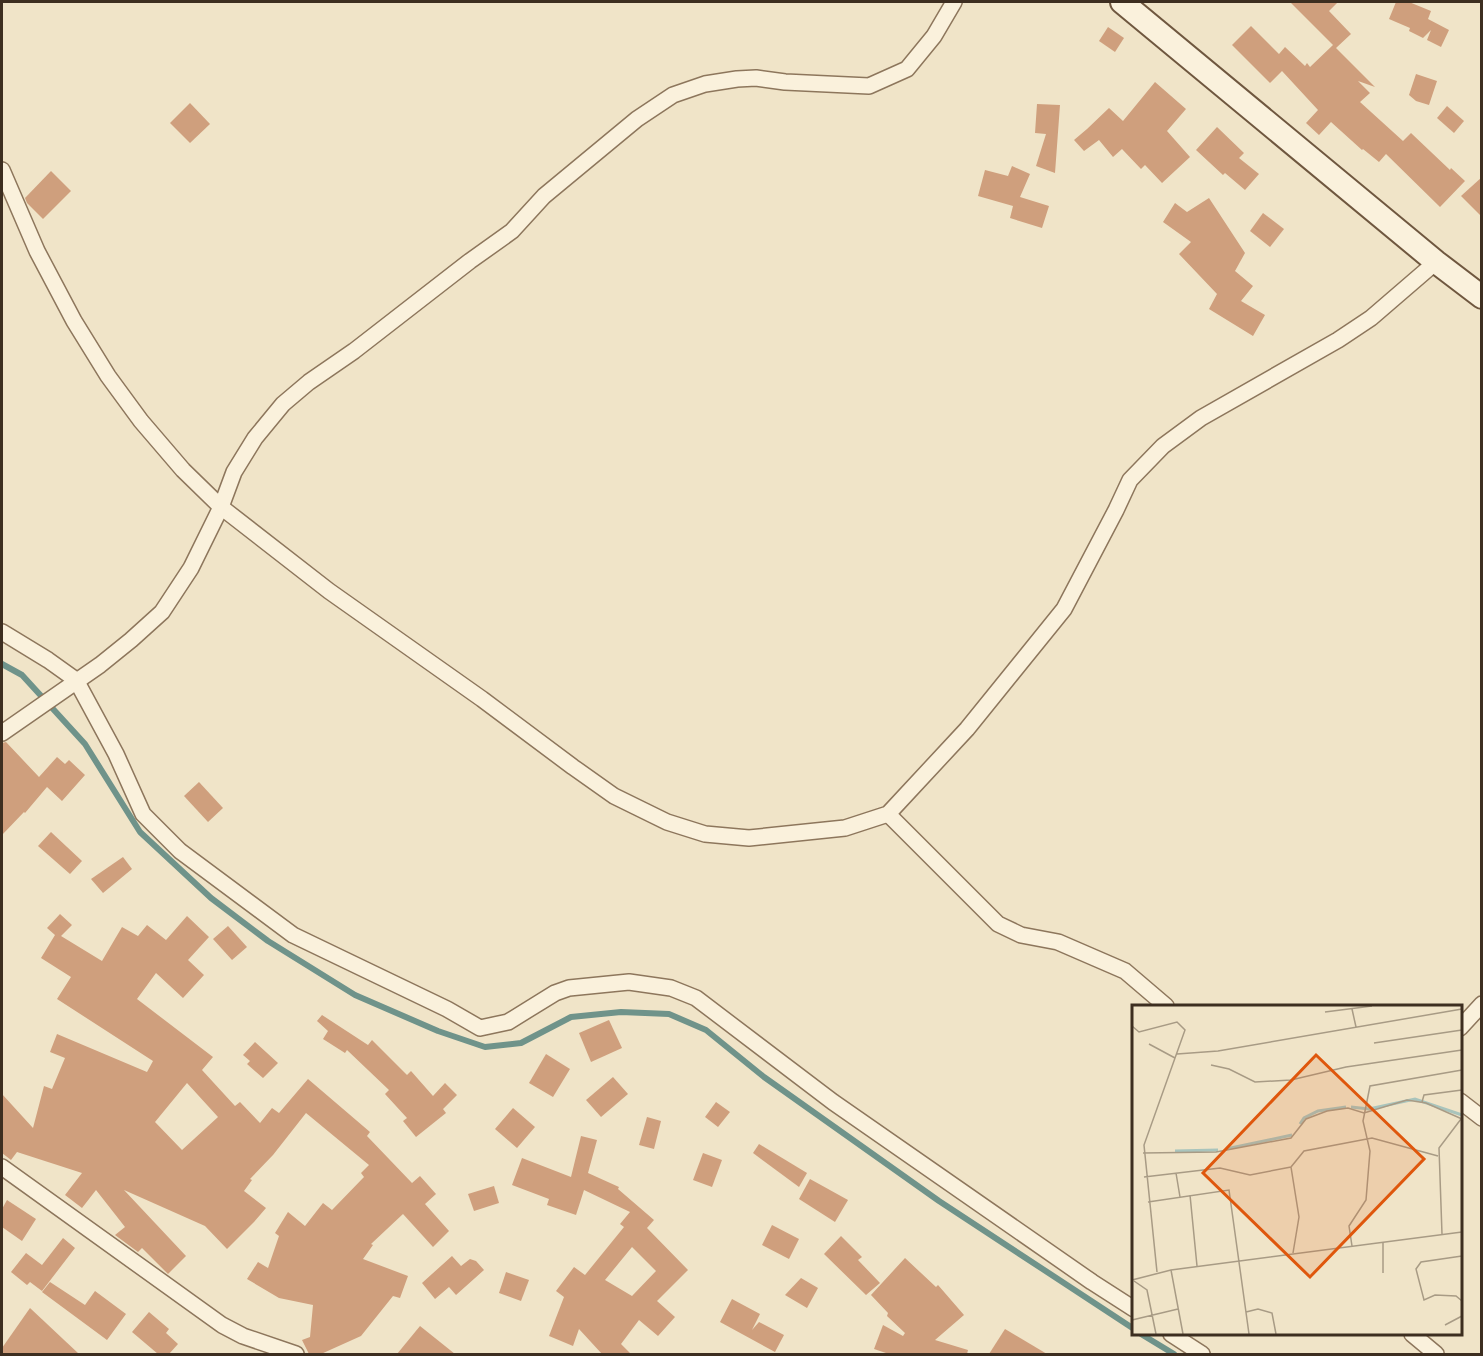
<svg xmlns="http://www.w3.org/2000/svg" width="1483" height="1356" font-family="'Libre Baskerville',serif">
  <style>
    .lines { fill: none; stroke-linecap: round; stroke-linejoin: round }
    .stream { stroke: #6f938a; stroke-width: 6 }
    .building { fill: #cf9f7d; fill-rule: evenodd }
    .minor-casing { stroke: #8d765c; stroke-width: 18 }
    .secondary-casing { stroke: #6f573f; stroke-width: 26 }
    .minor { stroke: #faf1dc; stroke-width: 15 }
    .secondary { stroke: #faf1dc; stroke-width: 22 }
    .inset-river { fill: none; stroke: #a9c4bc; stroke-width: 3 }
    .inset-road { fill: none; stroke: #a89b85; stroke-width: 1.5 }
    .view { fill: #df570d; fill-opacity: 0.15; stroke: #df570d; stroke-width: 3 }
    .inset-edge { fill: none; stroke: #3d2e20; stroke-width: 3 }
  </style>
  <rect width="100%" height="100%" fill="#f0e4c8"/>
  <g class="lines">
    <g class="stream">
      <path d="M2 664 22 675 85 744 140 832 211 898 268 941 355 995 438 1031 485 1047 521 1043 571 1017 621 1012 669 1014 706 1030 764 1077 939 1201 1134 1329"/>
      <path d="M1141 1334 1174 1354"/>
    </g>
  </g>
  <g class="building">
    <path d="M1290 2H1338L1329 11 1351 34 1336 48 1375 87 1358 81 1370 93 1360 102 1403 141 1411 133 1450 170 1451 168 1465 181 1440 207 1386 154 1379 162 1363 149 1362 150 1331 122 1319 135 1306 123 1318 110 1282 71 1270 83 1232 45 1251 26 1279 54 1285 47 1305 66 1307 63 1310 67 1333 45Z"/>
    <path d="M1396 2H1409L1431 11 1428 19 1449 30 1441 47 1427 40 1431 30 1423 38 1409 31 1410 28 1389 19Z"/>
    <path d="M1108 27 1124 38 1115 52 1099 41Z"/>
    <path d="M1416 74 1437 81 1429 105 1416 101 1409 95Z"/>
    <path d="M1155 82 1186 109 1167 131 1190 157 1162 183 1145 165 1141 169 1122 149 1113 157 1099 140 1084 151 1074 140 1087 129 1109 108 1123 121Z"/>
    <path d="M190 103 210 124 190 143 170 123Z"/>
    <path d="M1037 104 1060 105 1055 173 1036 166 1046 134 1035 133Z"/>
    <path d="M1447 106 1464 121 1454 133 1437 118Z"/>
    <path d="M1217 127 1244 153 1239 158 1259 174 1245 190 1225 173 1223 175 1196 150Z"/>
    <path d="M1012 166 1030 174 1020 197 1049 206 1042 228 1010 218 1013 206 978 196 985 170 1008 176Z"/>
    <path d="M51 171 71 191 43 219 27 203 25 198Z"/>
    <path d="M1482 177V217L1461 196Z"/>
    <path d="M1209 198 1245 253 1235 271 1253 286 1241 301 1265 315 1253 336 1209 309 1217 294 1179 254 1191 242 1163 222 1175 203 1187 212Z"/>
    <path d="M1263 213 1284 229 1270 247 1250 231Z"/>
    <path d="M6 742 39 777 57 757 65 764 69 760 85 775 62 801 47 787 25 813 24 812 2 835V743Z"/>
    <path d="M199 782 223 808 208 822 184 796Z"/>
    <path d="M51 832 82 861 70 874 38 846Z"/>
    <path d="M123 857 132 869 103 893 91 879Z"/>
    <path d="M60 914 72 925 61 936 102 961 122 927 138 936 147 925 166 940 187 916 209 937 188 960 204 975 183 998 156 973 137 999 213 1057 202 1070 235 1106 240 1102 260 1123 272 1108 279 1113 308 1079 370 1132 367 1136 412 1183 420 1176 436 1194 425 1204 449 1231 433 1247 403 1214 371 1244 373 1245 363 1259 408 1276 400 1298 393 1296 361 1336 321 1354H309L302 1340 310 1337 313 1305 279 1298 247 1279 258 1262 268 1268 279 1236 275 1233 288 1212 305 1226 323 1203 332 1210 364 1177 361 1173 369 1165 306 1113 273 1155 250 1179 252 1180 244 1191 266 1208 254 1222 227 1249 205 1226 124 1190 186 1256 168 1274 142 1248 138 1252 115 1235 125 1227 96 1190 82 1208 65 1195 82 1173 17 1152 11 1160 2 1153V1094L33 1128 44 1086 52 1089 65 1058 50 1052 57 1034 147 1072 153 1061 57 999 71 977 41 958 55 935 47 928ZM187 1083 218 1117 182 1150 155 1122Z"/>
    <path d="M228 926 247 947 232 960 213 939Z"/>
    <path d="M322 1015 368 1045 372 1040 407 1075 411 1071 433 1096 445 1083 457 1095 443 1109 446 1113 416 1137 403 1121 407 1118 385 1094 389 1090 347 1050 345 1053 323 1039 328 1031 317 1021Z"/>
    <path d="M609 1020 622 1048 591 1062 579 1033Z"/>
    <path d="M255 1042 278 1063 263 1078 247 1064 250 1061 243 1055Z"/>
    <path d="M546 1054 570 1069 553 1097 529 1083Z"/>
    <path d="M613 1077 628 1094 601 1117 586 1100Z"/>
    <path d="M716 1102 730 1112 718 1127 705 1117Z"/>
    <path d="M513 1108 535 1127 517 1148 495 1129Z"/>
    <path d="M647 1117 661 1121 654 1149 639 1145Z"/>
    <path d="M581 1136 597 1140 588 1173 619 1187 618 1189 654 1220 647 1228 688 1270 657 1301 675 1317 658 1336 639 1320 621 1344 631 1354H602L579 1329 573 1346 549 1336 564 1297 556 1291 574 1267 585 1275 624 1227 620 1224 630 1212 584 1190 576 1215 547 1205 549 1199 512 1185 522 1158 571 1177ZM632 1247 656 1271 632 1296 605 1280Z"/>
    <path d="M759 1144 807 1173 799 1187 753 1153Z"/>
    <path d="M703 1153 722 1160 712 1187 693 1180Z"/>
    <path d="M810 1179 848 1200 835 1222 799 1199Z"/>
    <path d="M494 1186 499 1203 474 1211 468 1194Z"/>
    <path d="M7 1200 36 1219 22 1241 2 1227V1209Z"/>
    <path d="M772 1225 799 1239 789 1259 762 1245Z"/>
    <path d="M841 1236 862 1257 858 1260 880 1283 866 1295 824 1254Z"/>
    <path d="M63 1238 75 1248 42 1291 30 1282 27 1285 11 1272 26 1253 42 1265Z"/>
    <path d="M452 1256 461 1266 470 1259 476 1261 484 1270 456 1295 449 1287 435 1299 422 1283Z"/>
    <path d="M905 1258 936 1287 938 1285 964 1315 935 1340 968 1350 967 1354H889L874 1349 883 1325 903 1336 905 1333 887 1316 888 1313 871 1295Z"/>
    <path d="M506 1272 529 1280 521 1301 499 1293Z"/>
    <path d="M801 1278 818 1288 807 1308 785 1295Z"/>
    <path d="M50 1282 85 1305 95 1291 126 1314 107 1340 42 1292Z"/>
    <path d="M732 1299 760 1314 752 1330 759 1322 784 1335 775 1352 720 1322Z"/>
    <path d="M30 1308 79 1354H2V1348Z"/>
    <path d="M149 1312 169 1329 166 1333 178 1344 169 1354H158L132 1332Z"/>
    <path d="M420 1326 455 1354H397Z"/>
    <path d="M1005 1329 1047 1354H989Z"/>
  </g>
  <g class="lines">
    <defs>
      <g id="minor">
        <path d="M2 170 37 251 74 321 108 376 141 421 183 470 221 507 329 591 482 699 573 767 614 796 667 822 705 834 749 838 845 828 888 814 967 729 1064 609 1116 510 1130 480 1163 446 1201 418 1338 340 1371 318 1436 262"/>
        <path d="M2 632 48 660 76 680 116 754 143 814 180 851 293 935 447 1009 480 1028 508 1022 555 993 569 988 629 982 671 988 696 998 833 1102 1092 1282 1134 1309"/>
        <path d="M2 733 100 665 131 640 162 612 191 568 221 507 234 472 255 438 283 404 309 382 354 351 470 261 512 231 544 196 637 119 673 95 705 84 737 79 756 78 785 82 869 86 907 69 934 36 954 2"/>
        <path d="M888 814 998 924 1021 935 1058 942 1125 971 1166 1006"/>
        <path d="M1460 1028 1482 1004"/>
        <path d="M1460 1101 1482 1118"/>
        <path d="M2 1167 222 1325 243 1336 296 1354"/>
        <path d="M1171 1334 1202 1354"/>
        <path d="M1412 1334 1436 1354"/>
      </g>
      <path id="secondary" d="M1122 2 1436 262 1482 297"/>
    </defs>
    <use href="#minor" class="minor-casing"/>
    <use href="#secondary" class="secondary-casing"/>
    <use href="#minor" class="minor"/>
    <use href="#secondary" class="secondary"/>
  </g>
  <g transform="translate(1132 1005)">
    <rect width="330" height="330" fill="#f0e4c8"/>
    <path class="inset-river" d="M219 102 237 104 283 94 330 110M168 119 172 113 186 106 214 102M94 144 160 130M43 146 86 145"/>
    <path class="inset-road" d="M220 4 224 22M193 7 240 1M0 21 7 27 45 17 53 25 12 140 25 267M242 38 330 25M17 39 43 53M45 49 86 46 330 4M79 60 97 64 123 77 159 75 214 62 330 45M290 97 292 90 330 85M11 148 84 147 159 133 174 114 195 106 216 103 232 108 275 95 294 98 330 114M44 168 48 192M12 172 88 163 118 170 159 162M58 190 65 261M16 197 97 185 117 329M310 229 307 143 329 114M220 241 217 221 234 195 238 146 231 116 238 81 330 65M161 248 167 212 159 162 172 146 240 133 306 151M330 251 289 257 284 264 292 295 303 290 324 291 330 296M39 265 51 329M251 268V237M0 275 39 265 330 227M2 276 15 285 24 329M114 307 126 304 140 308 144 329M0 315 46 304M313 320 330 311"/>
    <path class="view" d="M184 50 292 154 178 272 71 168Z"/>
    <rect width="330" height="330" class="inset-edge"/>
  </g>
  <rect width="1483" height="1356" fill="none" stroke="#3d2e20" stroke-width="6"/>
</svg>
